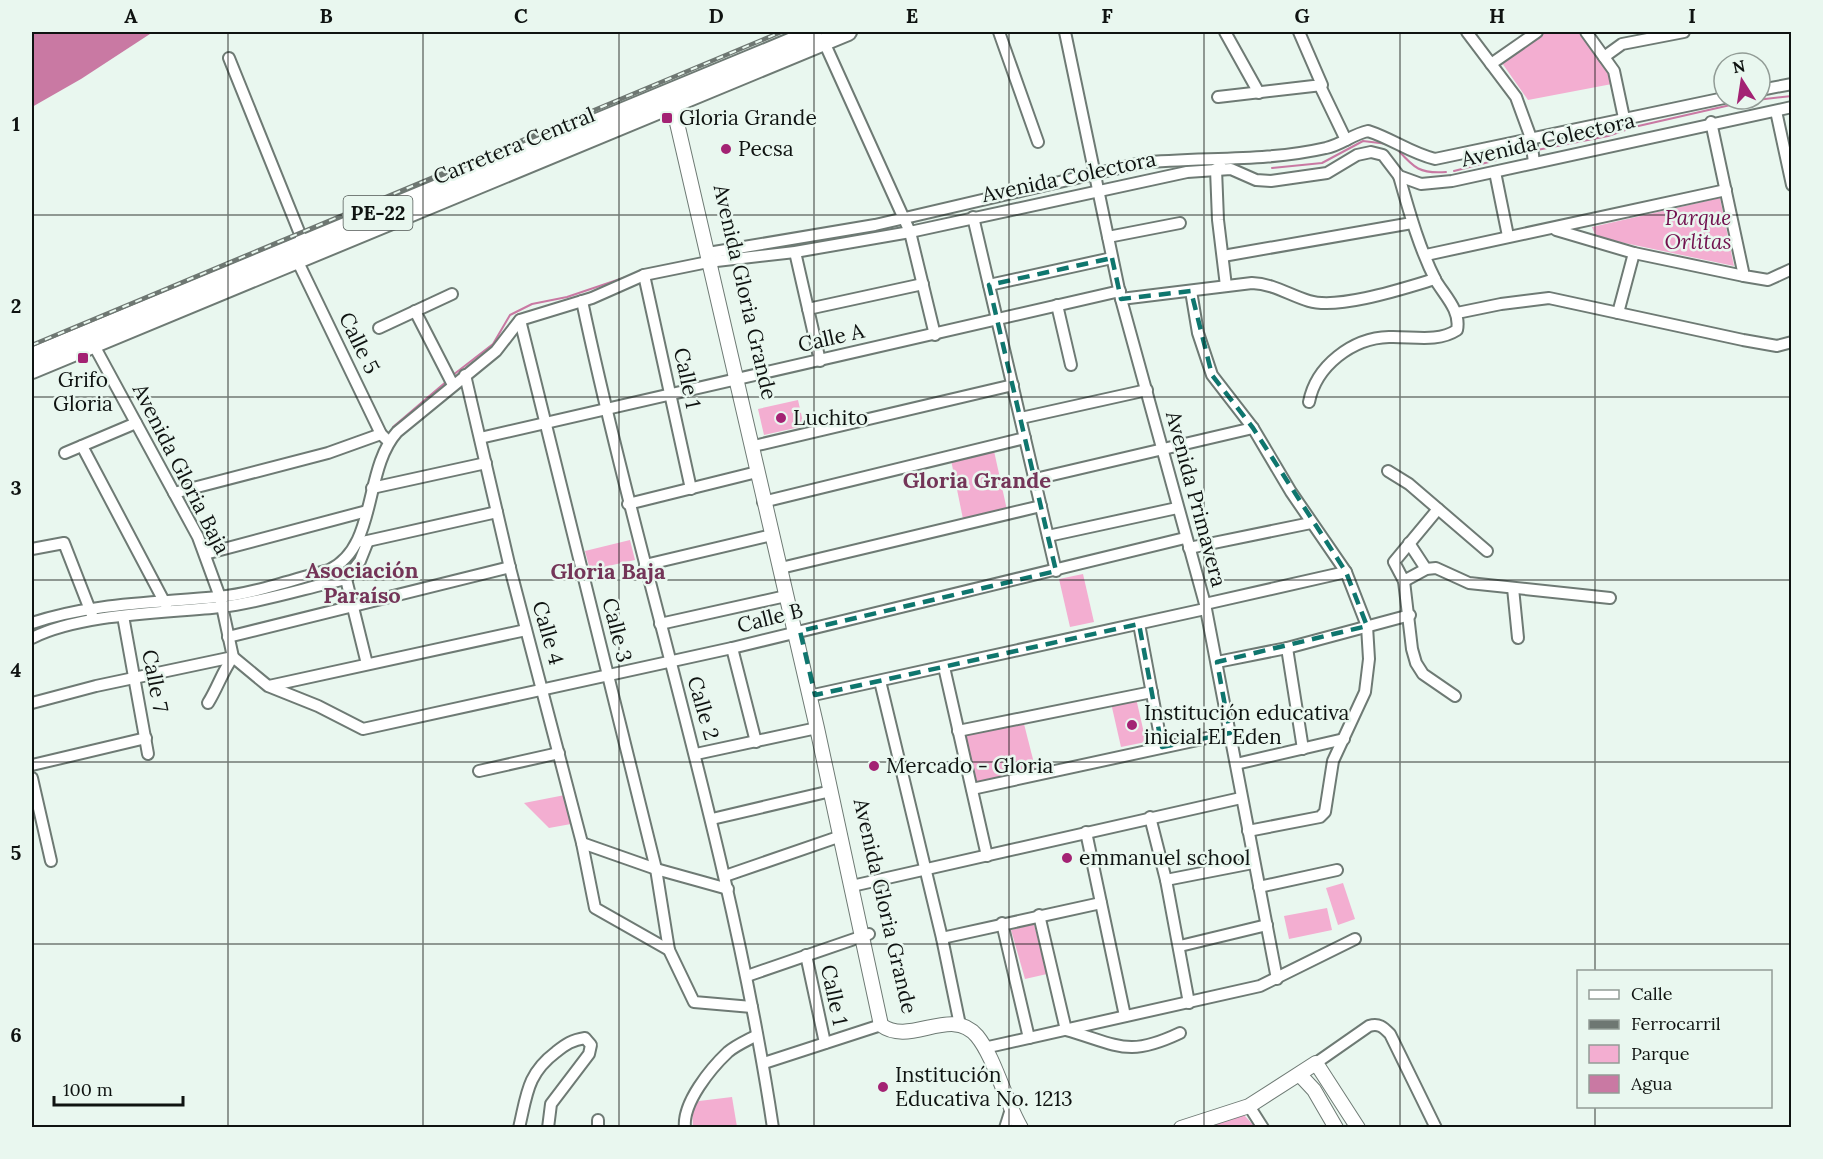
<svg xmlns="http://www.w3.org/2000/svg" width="1823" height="1159" font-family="Lora,serif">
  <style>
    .green { fill: #f3aed1 }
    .water { fill: #c979a3 }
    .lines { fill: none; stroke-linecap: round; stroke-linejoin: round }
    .stream { stroke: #c979a3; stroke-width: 2 }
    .minor-casing { stroke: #6e7a74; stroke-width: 14 }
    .tertiary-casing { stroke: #6e7a74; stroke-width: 16 }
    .trunk-casing { stroke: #6e7a74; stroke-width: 20 }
    .minor { stroke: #fff; stroke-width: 10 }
    .tertiary { stroke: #fff; stroke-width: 14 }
    .trunk { stroke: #fff; stroke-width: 16 }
    .rail-casing { stroke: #6e7772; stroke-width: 4.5 }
    .rail { stroke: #e9f7ef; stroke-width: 2; stroke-dasharray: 7; stroke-linecap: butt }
    .marked { fill: none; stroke: #0f766e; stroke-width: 4.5; stroke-dasharray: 12 8; stroke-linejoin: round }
    .grid { fill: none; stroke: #0f1311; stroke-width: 1.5; stroke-opacity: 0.55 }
    .poi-dot { fill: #a32273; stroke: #e9f7ef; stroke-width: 2 }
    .labels { text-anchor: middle; stroke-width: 5; stroke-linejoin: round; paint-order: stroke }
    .shield { fill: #e9f7ef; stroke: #505754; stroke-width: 1.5 }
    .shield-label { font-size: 20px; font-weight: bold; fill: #0f1311 }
    .poi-label { font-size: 21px; fill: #0f1311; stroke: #e9f7ef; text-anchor: start }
    .street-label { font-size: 21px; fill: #0f1311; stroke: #e9f7ef }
    .park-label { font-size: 21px; font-style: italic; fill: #71114e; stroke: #e9f7ef }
    .neighbourhood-label { font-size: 22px; font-weight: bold; fill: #743558; stroke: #e9f7ef }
    .neatline { fill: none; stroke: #0f1311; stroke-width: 2 }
    .grid-label { font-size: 20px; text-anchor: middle; font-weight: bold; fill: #0f1311 }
  </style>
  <rect width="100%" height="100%" fill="#e9f7ef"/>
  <g class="green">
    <path d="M1543 32H1579L1607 70 1612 84 1528 100 1502 63Z"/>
    <path d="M1720 198 1734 266 1596 237 1592 227Z"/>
    <path d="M798 400 804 426 764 435 758 409Z"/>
    <path d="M994 451 1007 510 963 519 951 460Z"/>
    <path d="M630 540 635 560 590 570 585 551Z"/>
    <path d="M1083 574 1094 622 1070 627 1059 579Z"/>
    <path d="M1136 698 1146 742 1121 747 1111 703Z"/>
    <path d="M1023 720 1036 771 973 784 961 733Z"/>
    <path d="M565 795 571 824 549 828 524 803Z"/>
    <path d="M1343 883 1355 919 1338 925 1326 888Z"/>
    <path d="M1327 908 1332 930 1289 939 1284 916Z"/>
    <path d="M1034 924 1047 974 1025 979 1011 930Z"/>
    <path d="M732 1097 737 1127H693L692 1109 699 1101Z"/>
    <path d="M1244 1115 1255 1127H1218L1216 1123Z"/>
  </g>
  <path class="water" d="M32 32H153L81 79 32 107Z"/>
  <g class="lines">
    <g class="stream">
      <path d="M1398 150C1414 168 1420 174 1446 172"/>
      <path d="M1537 150 1608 136 1634 127 1748 101 1792 96"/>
      <path d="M1272 168 1322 163 1363 141 1388 144"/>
      <path d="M1454 171 1528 152"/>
      <path d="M453 375 493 344 510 315 532 304 567 297 629 276"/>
      <path d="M393 427 447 381"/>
      <path d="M315 579 330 577 347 570"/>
    </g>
    <defs>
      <g id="minor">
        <path d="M999 32 1038 142"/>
        <path d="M1065 32 1121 299 1205 604 1277 979"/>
        <path d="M1225 32 1259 93"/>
        <path d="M1467 32 1516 97 1531 138 1534 163"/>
        <path d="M1586 32 1614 71 1624 118"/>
        <path d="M824 42 910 232 935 335"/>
        <path d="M1604 57 1622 44 1684 32"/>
        <path d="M229 58 304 244"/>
        <path d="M1491 64 1537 32"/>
        <path d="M1320 86 1346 140"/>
        <path d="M1760 90 1792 84"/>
        <path d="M1218 97 1322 85 1299 32"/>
        <path d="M1776 111 1792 185"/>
        <path d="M1711 122 1744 276 1768 280 1792 269"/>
        <path d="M1221 167 1216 169 1218 220 1226 286"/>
        <path d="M1495 172 1508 236"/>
        <path d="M973 217 1056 571"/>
        <path d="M1556 230 1634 253 1744 276"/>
        <path d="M1108 237 1180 223"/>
        <path d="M714 252 875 225 1141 163C1203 157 1265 162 1326 148 1341 145 1353 134 1368 131 1393 139 1410 153 1435 159L1724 98"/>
        <path d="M795 252 820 361"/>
        <path d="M1426 255 1726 190"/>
        <path d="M1223 256 1412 223"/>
        <path d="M297 260 381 434 386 439"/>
        <path d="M644 275 691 489"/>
        <path d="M989 285 1112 258"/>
        <path d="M1191 291 1198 333 1212 375 1253 428 1291 492 1346 572 1367 626 1369 659 1365 692 1333 761 1325 812 1320 817 1248 831"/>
        <path d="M1121 299 1252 283C1274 284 1289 295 1309 301 1339 310 1405 288 1435 279"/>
        <path d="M582 301C641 578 731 847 773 1128"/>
        <path d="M1057 305 1071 365"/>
        <path d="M808 309 923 284"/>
        <path d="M415 311 453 385"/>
        <path d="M1457 313 1501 304 1549 298 1743 340 1777 346 1792 342"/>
        <path d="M1618 313 1634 253"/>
        <path d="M520 320 656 869 669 950"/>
        <path d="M379 328 452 294"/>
        <path d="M91 340 198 537 220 597 233 657 268 686 318 706 363 729 732 648 1185 538"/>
        <path d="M465 375 510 568 582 843 595 908 669 950 694 1002 752 1007"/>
        <path d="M1309 402C1316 366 1352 338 1389 337 1412 336 1437 343 1457 330 1461 311 1445 296 1436 281 1419 248 1409 211 1399 176"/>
        <path d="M1021 418 1147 390"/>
        <path d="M480 438 1120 291"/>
        <path d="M758 445 1013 385"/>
        <path d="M82 446 166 605"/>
        <path d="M65 453 136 423"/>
        <path d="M1388 471 1409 484 1487 551"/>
        <path d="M1035 479 1253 428"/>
        <path d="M372 488 486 463"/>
        <path d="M174 493 328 453 381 434"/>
        <path d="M763 502 1025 438"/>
        <path d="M628 504 757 472"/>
        <path d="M1438 509 1394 562 1404 581 1412 649 1416 663 1423 674 1455 696"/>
        <path d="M1048 536 1177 508"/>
        <path d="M363 542 497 512"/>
        <path d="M1409 543 1426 569"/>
        <path d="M1189 548 1311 523"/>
        <path d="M32 549 64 543 92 615"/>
        <path d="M205 554 367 511"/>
        <path d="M645 565 772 535"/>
        <path d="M785 567 1041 506"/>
        <path d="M346 579 367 664"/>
        <path d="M1404 581 1426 569 1436 568 1469 583 1610 598"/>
        <path d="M1513 588 1518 638"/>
        <path d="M1205 604 1346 572"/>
        <path d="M123 616 148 754"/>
        <path d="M32 623C91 603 156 603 218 597 253 594 294 579 329 570 378 547 363 470 397 432L496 351 520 320 592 298 644 275 708 262 795 252 910 232 1187 172 1231 169 1256 180 1271 181 1327 173 1357 155 1371 152 1383 155 1399 176 1421 184 1452 181 1792 107"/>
        <path d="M660 624 786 596"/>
        <path d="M1139 624 1162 747"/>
        <path d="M228 637 510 567"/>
        <path d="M32 638C82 613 165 613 221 607 263 602 305 588 346 579L360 561 368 541"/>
        <path d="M732 648 756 742"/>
        <path d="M1287 648 1303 749"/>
        <path d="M1217 662 1287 648 1410 615"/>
        <path d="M944 667 987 856"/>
        <path d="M880 681 942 938 960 1025"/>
        <path d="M269 686 526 630"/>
        <path d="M809 696 1205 609"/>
        <path d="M32 703 96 686 233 657"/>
        <path d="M208 703C218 687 222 672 233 657"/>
        <path d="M958 731 1152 692"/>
        <path d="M696 754 817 728"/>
        <path d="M1236 764 1344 739"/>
        <path d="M32 765 146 738"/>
        <path d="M479 771 559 753"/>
        <path d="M32 778 51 861"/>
        <path d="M972 789 1230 733"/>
        <path d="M1150 817 1166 880 1189 1003"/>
        <path d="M712 819 831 791"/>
        <path d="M1086 832 1125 1016"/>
        <path d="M582 843 656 869 728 889"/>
        <path d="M725 876 841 836"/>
        <path d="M1166 880 1253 863"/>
        <path d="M852 886 1241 798"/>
        <path d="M1259 887 1337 870"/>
        <path d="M1039 915 1066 1030"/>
        <path d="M1002 923 1029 1038"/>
        <path d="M942 938 1101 903"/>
        <path d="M1180 946 1267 925"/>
        <path d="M806 955 825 1043"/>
        <path d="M747 976 869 934"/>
        <path d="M1066 1030C1119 1045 1127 1058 1180 1033"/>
        <path d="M984 1048 1260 986 1355 939"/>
        <path d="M764 1063 881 1025"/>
        <path d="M1316 1063 1369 1026C1379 1023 1383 1027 1390 1034L1436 1128"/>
        <path d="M1249 1106 1263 1128"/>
        <path d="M598 1120V1128"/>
        <path d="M519 1128C527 1094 527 1074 556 1052 566 1044 572 1040 585 1038L591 1045 589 1054 551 1104 548 1128"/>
        <path d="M685 1128C682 1103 711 1068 728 1052 736 1045 748 1040 757 1035"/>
        <path d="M1005 1128 1011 1109"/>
      </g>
      <g id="tertiary">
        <path d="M671 97 817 728 881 1025C910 1047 951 1005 977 1036 995 1058 1005 1101 1021 1128"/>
        <path d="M1300 1075 1314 1090 1336 1128"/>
        <path d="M1181 1128 1249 1106 1316 1063 1358 1128"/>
      </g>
      <g id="trunk">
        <path d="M32 356 814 32"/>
        <path d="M32 370 848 32"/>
      </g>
    </defs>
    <use href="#minor" class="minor-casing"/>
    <use href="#tertiary" class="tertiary-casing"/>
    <use href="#trunk" class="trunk-casing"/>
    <use href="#minor" class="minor"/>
    <use href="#tertiary" class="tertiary"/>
    <use href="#trunk" class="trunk"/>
    <defs>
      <path id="rail" d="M32 345 781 32"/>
    </defs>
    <use href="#rail" class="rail-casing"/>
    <use href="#rail" class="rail"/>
  </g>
  <path class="marked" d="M1112 258 1121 299 1191 291 1212 375 1253 428 1346 572 1367 626 1217 662 1230 733 1162 747 1139 624 815 695 800 631 1056 571 989 285Z"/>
  <path class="grid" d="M228 32V1128M423 32V1128M619 32V1128M814 32V1128M1009 32V1128M1204 32V1128M1400 32V1128M1595 32V972M32 215H1792M32 397H1792M32 580H1792M32 762H1792M32 944H1792M1595 1106V1128"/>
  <g class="poi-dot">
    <rect x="661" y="112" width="12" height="12" rx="3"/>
    <circle cx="726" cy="149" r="6"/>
    <rect x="77" y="352" width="12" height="12" rx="3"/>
    <circle cx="781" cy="418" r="6"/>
    <circle cx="1132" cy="725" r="6"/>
    <circle cx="874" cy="766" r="6"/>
    <circle cx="1067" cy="858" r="6"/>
    <circle cx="883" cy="1087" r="6"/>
  </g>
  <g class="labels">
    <rect class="shield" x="343.5" y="196" width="69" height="34" rx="4.5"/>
    <g class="shield-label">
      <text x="378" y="220">PE-22</text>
    </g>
    <g class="poi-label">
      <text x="679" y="125">Gloria Grande</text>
      <text x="738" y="156">Pecsa</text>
      <text x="83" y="387" text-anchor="middle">Grifo<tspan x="83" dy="24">Gloria</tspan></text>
      <text x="793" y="425">Luchito</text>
      <text x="1144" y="720">Institución educativa<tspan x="1144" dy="24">inicial El Eden</tspan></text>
      <text x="886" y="773">Mercado - Gloria</text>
      <text x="1079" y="865">emmanuel school</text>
      <text x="895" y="1082">Institución<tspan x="895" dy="24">Educativa No. 1213</tspan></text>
    </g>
    <g class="street-label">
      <text transform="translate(1548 140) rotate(-13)" y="7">Avenida Colectora</text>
      <text transform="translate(514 146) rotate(-22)" y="7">Carretera Central</text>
      <text transform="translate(1069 177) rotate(-12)" y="7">Avenida Colectora</text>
      <text transform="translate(745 292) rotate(77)" y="7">Avenida Gloria Grande</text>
      <text transform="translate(831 338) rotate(-13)" y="7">Calle A</text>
      <text transform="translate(359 343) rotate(64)" y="7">Calle 5</text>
      <text transform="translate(687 378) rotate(78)" y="7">Calle 1</text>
      <text transform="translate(181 469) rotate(63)" y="7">Avenida Gloria Baja</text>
      <text transform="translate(1196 499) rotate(75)" y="7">Avenida Primavera</text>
      <text transform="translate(770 618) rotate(-14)" y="7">Calle B</text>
      <text transform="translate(617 630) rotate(76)" y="7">Calle 3</text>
      <text transform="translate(548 633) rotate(74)" y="7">Calle 4</text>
      <text transform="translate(155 681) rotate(79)" y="7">Calle 7</text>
      <text transform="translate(703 708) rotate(74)" y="7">Calle 2</text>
      <text transform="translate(885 906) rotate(77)" y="7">Avenida Gloria Grande</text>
      <text transform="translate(834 995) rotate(78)" y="7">Calle 1</text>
    </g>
    <g class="park-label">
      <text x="1698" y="225">Parque<tspan x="1698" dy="24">Orlitas</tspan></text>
    </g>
    <g class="neighbourhood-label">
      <text x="977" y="488">Gloria Grande</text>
      <text x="362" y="578">Asociación<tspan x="362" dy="25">Paraíso</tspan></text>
      <text x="608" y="579">Gloria Baja</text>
    </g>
  </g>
  <rect width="1823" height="1159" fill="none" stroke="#e9f7ef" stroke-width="66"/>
  <rect x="1577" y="970" width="195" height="138" fill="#e9f7ef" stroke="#929c96" stroke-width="1.5"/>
  <rect x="1589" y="990" width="30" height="9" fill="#ffffff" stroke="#929c96" stroke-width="1.5"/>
  <text x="1631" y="1000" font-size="18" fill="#0f1311">Calle</text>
  <rect x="1589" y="1020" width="30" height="9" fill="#6e7772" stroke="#929c96" stroke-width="1.5"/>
  <text x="1631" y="1030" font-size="18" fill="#0f1311">Ferrocarril</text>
  <rect x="1589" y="1045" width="30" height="18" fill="#f3aed1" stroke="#929c96" stroke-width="1.5"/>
  <text x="1631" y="1060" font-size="18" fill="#0f1311">Parque</text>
  <rect x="1589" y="1075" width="30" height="18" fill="#c979a3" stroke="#929c96" stroke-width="1.5"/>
  <text x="1631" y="1090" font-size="18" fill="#0f1311">Agua</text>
  <g transform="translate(1742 81) rotate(348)"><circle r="28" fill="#e9f7ef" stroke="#929c96" stroke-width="1.5"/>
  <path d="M0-4.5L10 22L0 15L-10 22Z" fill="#a32273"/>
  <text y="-9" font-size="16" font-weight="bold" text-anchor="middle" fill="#0f1311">N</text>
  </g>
  <path d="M54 1096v9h129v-9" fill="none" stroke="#0f1311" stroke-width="3"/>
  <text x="63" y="1096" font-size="18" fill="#0f1311" stroke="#e9f7ef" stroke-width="4.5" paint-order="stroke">100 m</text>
  <rect x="33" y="33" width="1757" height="1093" class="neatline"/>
  <g class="grid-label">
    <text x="131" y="23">A</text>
    <text x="326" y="23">B</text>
    <text x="521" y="23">C</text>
    <text x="716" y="23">D</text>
    <text x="912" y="23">E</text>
    <text x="1107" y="23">F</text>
    <text x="1302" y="23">G</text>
    <text x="1497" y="23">H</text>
    <text x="1692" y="23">I</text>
    <text x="16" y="131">1</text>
    <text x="16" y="313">2</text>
    <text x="16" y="495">3</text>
    <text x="16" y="677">4</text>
    <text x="16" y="860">5</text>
    <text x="16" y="1042">6</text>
  </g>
</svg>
